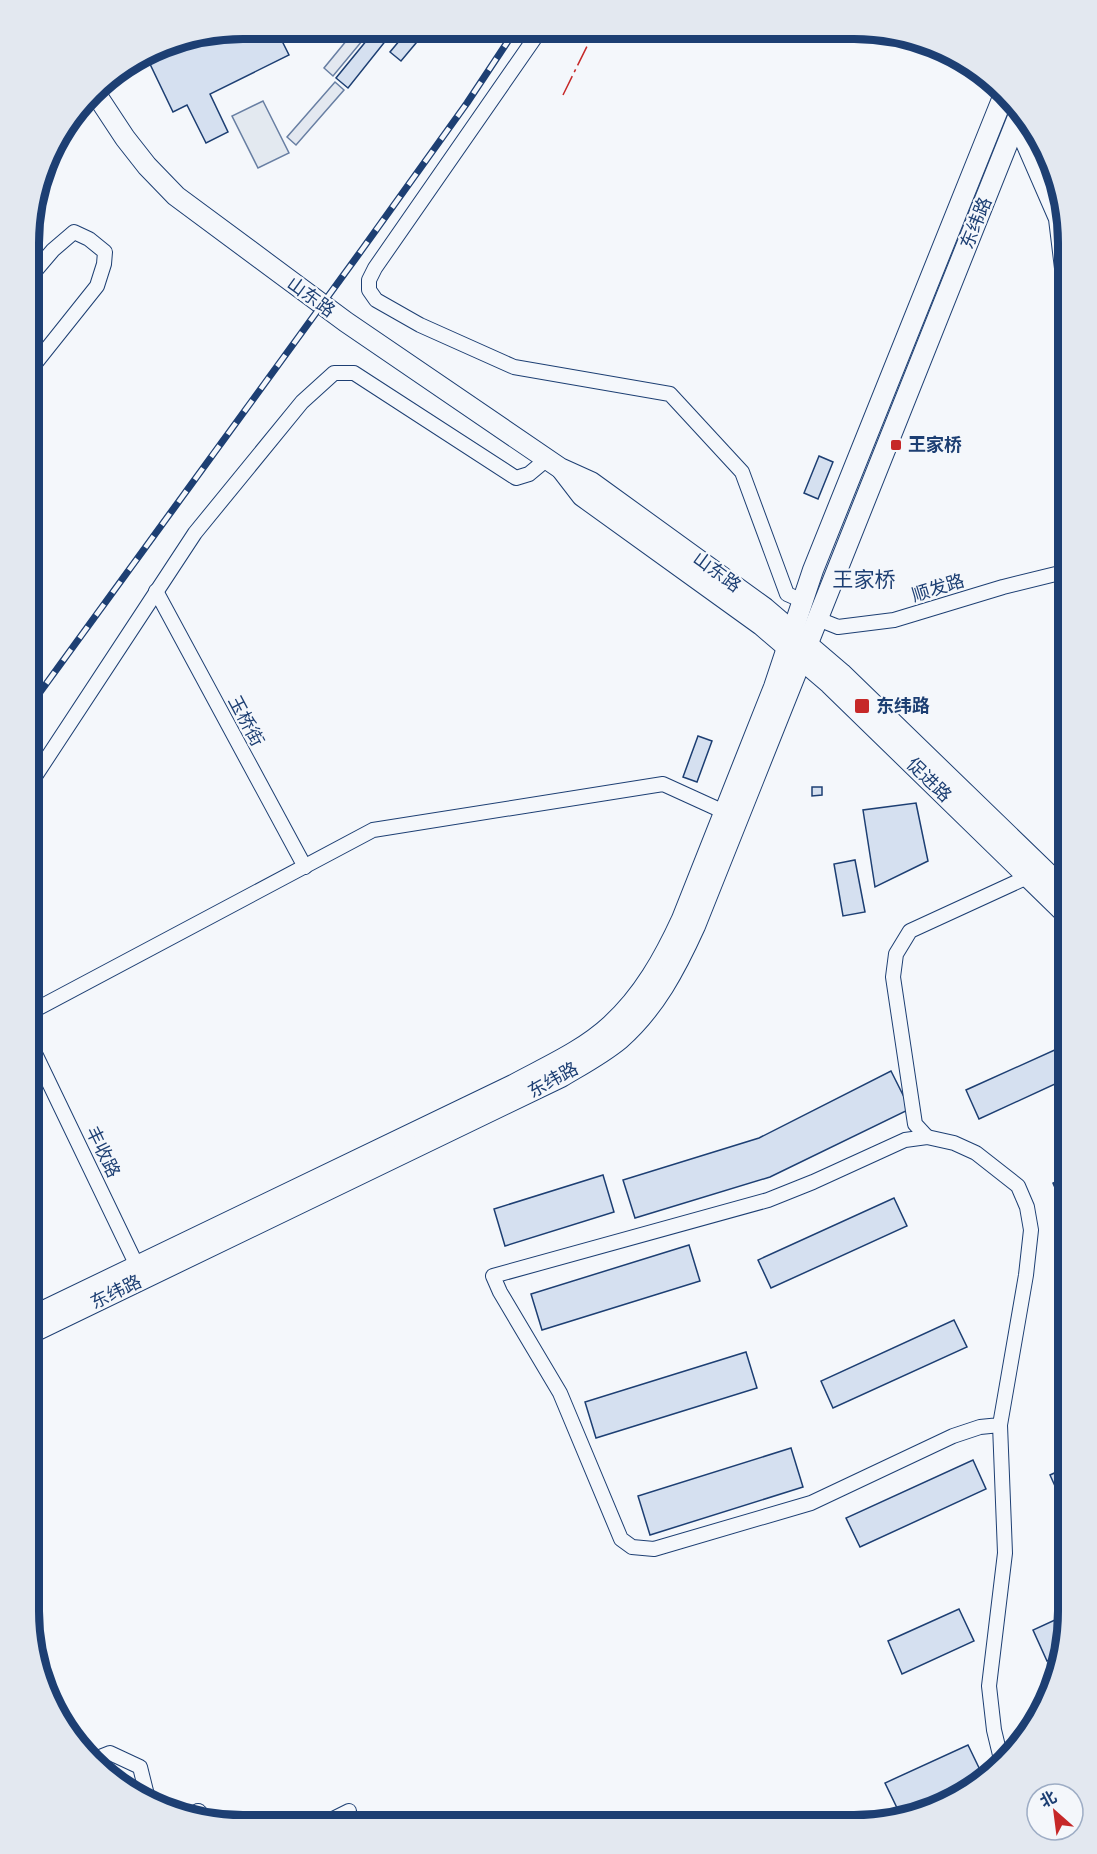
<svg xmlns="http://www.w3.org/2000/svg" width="1097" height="1854" font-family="Commissioner,'Noto Sans SC',sans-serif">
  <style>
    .green { fill: #e3e9f0; stroke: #687fa3; stroke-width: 1.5 }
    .parking { fill: #e3e8f0; stroke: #687fa3; stroke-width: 1.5 }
    .building { fill: #d5e0f0; stroke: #1d3f73; stroke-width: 1.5 }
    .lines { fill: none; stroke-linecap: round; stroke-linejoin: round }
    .minor-casing { stroke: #1d3f73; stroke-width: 16 }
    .tertiary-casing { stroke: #1d3f73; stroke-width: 20 }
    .secondary-casing { stroke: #1d3f73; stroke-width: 22 }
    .minor { stroke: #f4f7fb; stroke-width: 14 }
    .tertiary { stroke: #f4f7fb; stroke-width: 18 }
    .secondary { stroke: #f4f7fb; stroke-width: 20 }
    .rail-casing { stroke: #1d3f73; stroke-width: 7 }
    .rail { stroke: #f4f7fb; stroke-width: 4.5; stroke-dasharray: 14; stroke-linecap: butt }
    .power { stroke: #c62828; stroke-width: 1.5; stroke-dasharray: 21 4.5 3 4.5; stroke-linecap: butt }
    .poi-dot { fill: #c62828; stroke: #f4f7fb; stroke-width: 2 }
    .labels { text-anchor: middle; stroke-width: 4.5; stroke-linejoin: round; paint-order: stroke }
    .street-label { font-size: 18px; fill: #1d3f73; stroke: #f4f7fb }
    .poi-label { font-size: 18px; font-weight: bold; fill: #1d3f73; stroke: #f4f7fb; text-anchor: start }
    .quarter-label { font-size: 21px; fill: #1d3f73; stroke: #f4f7fb }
    .rim { fill: none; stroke: #1d3f73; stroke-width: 8 }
  </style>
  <rect width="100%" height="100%" fill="#f4f7fb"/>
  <path class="green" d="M263 101 289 153 258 168 232 116Z"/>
  <g class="parking">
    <path d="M356 29H372L333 76 324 68Z"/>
    <path d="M335 82 344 90 296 145 287 137Z"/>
  </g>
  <g class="building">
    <path d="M243 28 276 29 289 55 210 94 228 132 206 143 187 105 173 112 150 64 209 35Z"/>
    <path d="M376 29H395L348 88 336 78Z"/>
    <path d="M405 34 416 43 401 61 390 52Z"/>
    <path d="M819 456 833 462 818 499 804 493Z"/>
    <path d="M698 736 712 741 697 782 683 777Z"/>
    <path d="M812 787H822V795L812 796Z"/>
    <path d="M916 803 928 861 875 887 863 810Z"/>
    <path d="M855 860 865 912 843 916 834 864Z"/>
    <path d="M1068 1044V1078L979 1119 966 1090Z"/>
    <path d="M891 1071 910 1109 770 1177 635 1218 623 1180 759 1138Z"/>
    <path d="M603 1175 614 1212 505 1246 494 1209Z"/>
    <path d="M1068 1176V1212L1066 1213 1053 1183Z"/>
    <path d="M894 1198 907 1226 771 1288 758 1260Z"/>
    <path d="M689 1245 700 1281 542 1330 531 1294Z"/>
    <path d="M954 1320 967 1347 833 1408 821 1381Z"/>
    <path d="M746 1352 757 1388 596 1438 585 1402Z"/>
    <path d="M791 1448 803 1487 650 1535 638 1496Z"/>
    <path d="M973 1460 986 1489 860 1547 846 1518Z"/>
    <path d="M1068 1467V1507L1065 1508 1050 1475Z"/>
    <path d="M959 1609 974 1641 902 1674 888 1641Z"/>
    <path d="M1068 1614V1626L1062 1654 1047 1661 1033 1630Z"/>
    <path d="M968 1745 982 1774 975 1779 900 1814 885 1783Z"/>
  </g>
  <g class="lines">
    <defs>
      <g id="minor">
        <path d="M541 29 375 268 369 280V290L376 300 420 325 514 367 670 394 742 472 787 594 803 601"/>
        <path d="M1015 125 1056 219 1065 293 1068 305"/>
        <path d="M30 370 97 286 104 264 105 252 89 239 74 232 53 250 30 277"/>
        <path d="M156 591 305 867"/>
        <path d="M818 619 838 627 894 620 1003 587 1068 571"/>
        <path d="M30 784 195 533 302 402 334 373H354L516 478 529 474 547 459"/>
        <path d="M29 1013 373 830 663 784 731 815"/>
        <path d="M29 1041 140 1272"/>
        <path d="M927 1137 915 1124 893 977 896 954 910 931 1034 874"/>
        <path d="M1000 1425 980 1427 953 1436 811 1503 654 1549 632 1547 621 1539 560 1393 500 1292 493 1276 768 1200 813 1182 905 1140 927 1137 954 1143 976 1153 1018 1186 1027 1207 1031 1230 1026 1275 1000 1425 1005 1553 989 1686 994 1730 1001 1759"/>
        <path d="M95 1759 110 1753 140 1767 147 1795"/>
        <path d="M323 1824 349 1811"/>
      </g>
      <path id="tertiary" d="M198 1813 199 1817"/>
      <g id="secondary">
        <path d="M94 91 125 138 147 166 176 196 346 322 560 468 591 482 765 608 841 673 1068 893"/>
        <path d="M562 470 582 496 761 625 830 684 1068 916"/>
        <path d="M29 1318 513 1085C546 1067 583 1051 611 1025 643 996 664 958 682 919L774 687 813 570 1003 97"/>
        <path d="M29 1334 561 1077C581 1065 602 1054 620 1039 655 1008 676 968 695 926L1018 117"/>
      </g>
    </defs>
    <use href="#minor" class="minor-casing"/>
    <use href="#tertiary" class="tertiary-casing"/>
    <use href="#secondary" class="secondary-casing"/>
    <use href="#minor" class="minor"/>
    <use href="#tertiary" class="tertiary"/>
    <use href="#secondary" class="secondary"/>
    <defs>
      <path id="rail" d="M30 706 361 251 467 103 516 29"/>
    </defs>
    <use href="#rail" class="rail-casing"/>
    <use href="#rail" class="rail"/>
    <path class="power" d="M563 95 595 30"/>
  </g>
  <g class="poi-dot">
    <rect x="890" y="439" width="12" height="12" rx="3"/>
    <rect x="854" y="698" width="16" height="16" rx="3"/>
  </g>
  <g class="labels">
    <g class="street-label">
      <text transform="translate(976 223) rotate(-68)" y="6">东纬路</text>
      <text transform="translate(311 297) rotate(36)" y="6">山东路</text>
      <text transform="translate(717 572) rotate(36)" y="6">山东路</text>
      <text transform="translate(938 588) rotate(-17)" y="6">顺发路</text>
      <text transform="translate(246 721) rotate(62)" y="6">玉桥街</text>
      <text transform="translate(929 780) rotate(44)" y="6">促进路</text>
      <text transform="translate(553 1080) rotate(-29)" y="6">东纬路</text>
      <text transform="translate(103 1152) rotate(64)" y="6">丰收路</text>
      <text transform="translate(116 1292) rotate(-26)" y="6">东纬路</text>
    </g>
    <g class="poi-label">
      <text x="908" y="451">王家桥</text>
      <text x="876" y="712">东纬路</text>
    </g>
    <g class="quarter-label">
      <text x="864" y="587">王家桥</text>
    </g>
  </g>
  <path d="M0 0H1097V1854H0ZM243 39H854A204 204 0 0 1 1058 243V1611A204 204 0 0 1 854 1815H243A204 204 0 0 1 39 1611V243A204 204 0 0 1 243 39Z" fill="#e3e8f0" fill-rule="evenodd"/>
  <path class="rim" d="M243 39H854A204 204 0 0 1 1058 243V1611A204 204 0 0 1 854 1815H243A204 204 0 0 1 39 1611V243A204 204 0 0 1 243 39Z"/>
  <g transform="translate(1055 1812) rotate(332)"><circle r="28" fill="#f4f7fb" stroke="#9eadc5" stroke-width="1.5"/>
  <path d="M0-4.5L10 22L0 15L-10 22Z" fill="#c62828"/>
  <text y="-9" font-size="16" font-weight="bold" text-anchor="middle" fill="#1d3f73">北</text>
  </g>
</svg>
